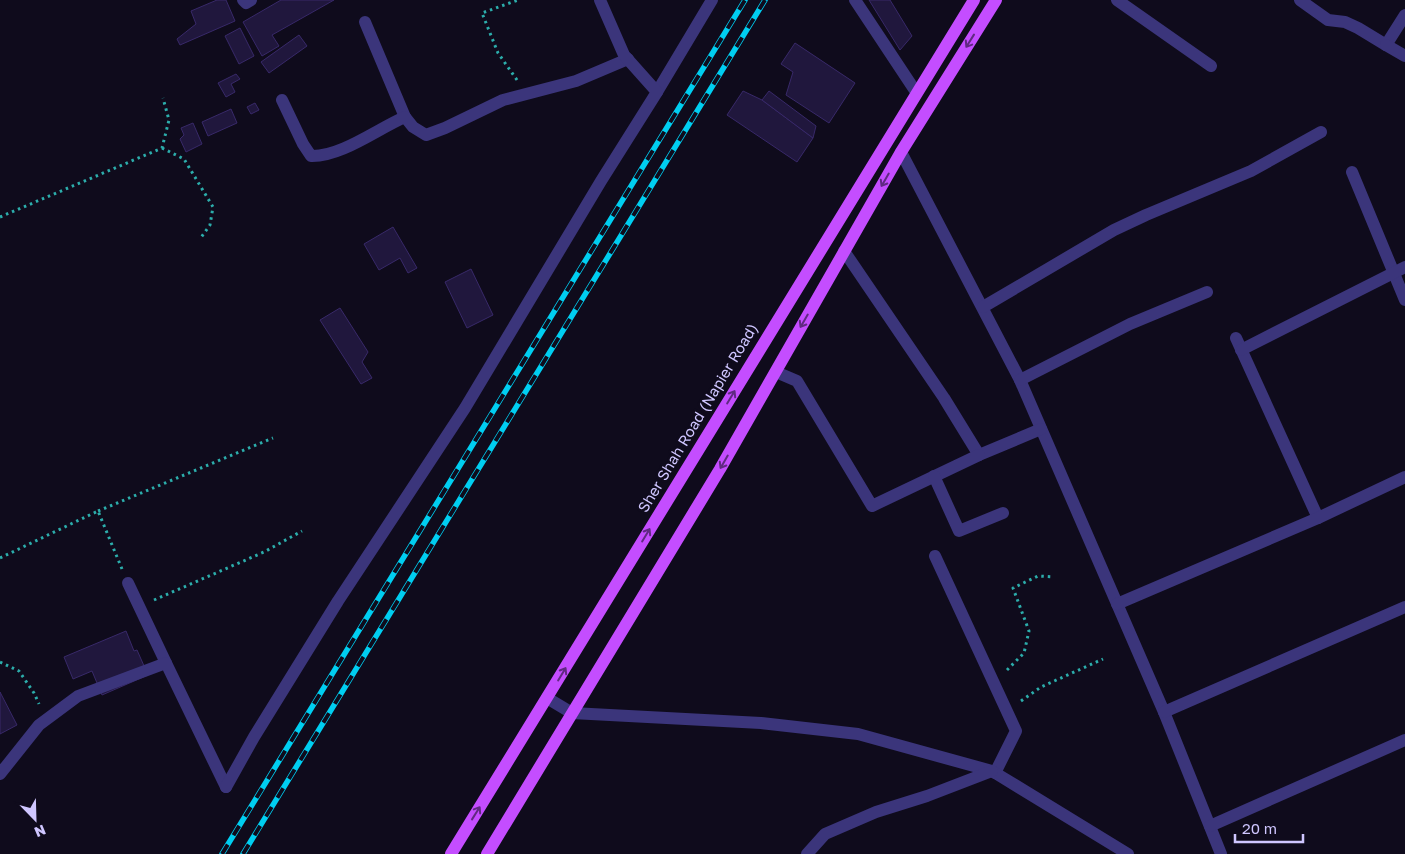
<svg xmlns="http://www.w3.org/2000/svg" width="1405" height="854" font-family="'Golos Text',sans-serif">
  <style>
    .building { fill: #20173d; stroke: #382969 }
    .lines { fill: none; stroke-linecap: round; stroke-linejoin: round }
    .path { stroke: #2cadab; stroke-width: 3; stroke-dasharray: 2.5 4; stroke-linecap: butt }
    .minor { stroke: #3b357b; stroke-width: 12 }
    .primary { stroke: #c44dff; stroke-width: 12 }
    .rail-casing { stroke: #00cef1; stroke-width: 5.5 }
    .rail { stroke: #0f0b1c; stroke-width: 4; stroke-dasharray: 11; stroke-linecap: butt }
    .oneway { stroke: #602982 }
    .labels { text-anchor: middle; stroke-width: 5; stroke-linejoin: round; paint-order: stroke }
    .street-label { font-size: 15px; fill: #cfc6ff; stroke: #0f0b1c }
  </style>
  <rect width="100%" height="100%" fill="#0f0b1c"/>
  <g class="building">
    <path d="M217 0H226L235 21 180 45 177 39 196 24 191 11Z"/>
    <path d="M281 0H334L272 35 279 46 262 56 243 22Z"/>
    <path d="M869 0H890L912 36 900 50Z"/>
    <path d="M240 28 254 56 239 64 225 36Z"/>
    <path d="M299 35 307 46 269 73 261 62Z"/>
    <path d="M795 43 855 83 829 123 786 95 793 72 781 64Z"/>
    <path d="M236 74 240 79 231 84 235 92 226 97 218 83Z"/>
    <path d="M743 91 762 100 813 138 797 162 727 115Z"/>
    <path d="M769 91 816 126 813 138 762 100Z"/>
    <path d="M255 103 259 110 251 114 247 107Z"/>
    <path d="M231 109 237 123 208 136 202 122Z"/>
    <path d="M193 123 202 144 186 152 180 139 184 135 181 128Z"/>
    <path d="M393 227 417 268 408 273 400 258 379 270 364 244Z"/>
    <path d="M471 269 493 315 467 328 445 282Z"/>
    <path d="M340 308 368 352 362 362 372 378 361 384 320 320Z"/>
    <path d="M126 631 134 651 137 650 148 675 102 695 92 671 73 679 64 657Z"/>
    <path d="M0 692 17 725 0 734Z"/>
  </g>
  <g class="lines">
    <g class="path">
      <path d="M517 80 498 53 482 13 518 0"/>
      <path d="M162 148 184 159 213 207 210 225 200 239"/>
      <path d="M0 217 162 148 169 120 163 98"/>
      <path d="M98 511 273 438"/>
      <path d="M0 558 98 511 122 569"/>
      <path d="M154 600 264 552 302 531"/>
      <path d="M0 662 19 671 34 693 39 704"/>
      <path d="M1007 670 1024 653 1029 631 1013 588 1038 576 1054 577"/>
      <path d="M1021 701 1041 687 1103 659"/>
    </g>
    <g class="minor">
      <path d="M243 0 246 3 251 0"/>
      <path d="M855 0 916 92"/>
      <path d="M1117 0 1211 66"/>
      <path d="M1300 0 1328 20 1345 22 1358 28 1386 45 1405 15"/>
      <path d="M365 22 405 117"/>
      <path d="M1386 45 1405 56"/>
      <path d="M657 92 712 0"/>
      <path d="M282 100 303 144 311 156C341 157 377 129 405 117L413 127 426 135 445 128 503 100 576 81 628 59"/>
      <path d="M901 152 1020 380 1164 712 1221 854"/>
      <path d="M1352 172 1405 300"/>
      <path d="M844 251 944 398 979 455 1041 429"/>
      <path d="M983 307 1114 230 1146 215 1251 171 1321 132"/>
      <path d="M1236 338 1318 518"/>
      <path d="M1241 350 1405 267"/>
      <path d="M776 372 797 381 872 506 979 455"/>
      <path d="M1020 380 1130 324 1207 292"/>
      <path d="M934 476 959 531 1003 513"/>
      <path d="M935 556 1016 731 995 773"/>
      <path d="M128 583 166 663"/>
      <path d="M1117 604 1318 518 1405 477"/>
      <path d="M547 698 572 713 761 723 858 734 992 771 1128 854"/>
      <path d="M1164 712 1405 607"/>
      <path d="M0 774 39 725 78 696 166 663 226 787"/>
      <path d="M226 787 254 737 338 601 465 408 601 181 657 92 624 55 600 0"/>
      <path d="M1210 826 1405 740"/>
      <path d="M807 854 825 834 876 812 927 796 992 771"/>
    </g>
    <g class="primary">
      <path d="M451 854 974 0"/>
      <path d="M487 854 720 469 901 152 996 0"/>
    </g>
    <defs>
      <g id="rail">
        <path d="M222 854 745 0"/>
        <path d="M243 854 765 0"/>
      </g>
    </defs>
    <use href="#rail" class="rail-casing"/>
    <use href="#rail" class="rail"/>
  </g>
  <defs><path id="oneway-shaft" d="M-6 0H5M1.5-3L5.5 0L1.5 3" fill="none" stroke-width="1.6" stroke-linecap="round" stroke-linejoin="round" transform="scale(1.25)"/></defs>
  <g class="oneway">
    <use href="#oneway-shaft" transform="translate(970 41) rotate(122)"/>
    <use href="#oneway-shaft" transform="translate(885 180) rotate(120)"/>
    <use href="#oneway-shaft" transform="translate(804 321) rotate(120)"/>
    <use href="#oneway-shaft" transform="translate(731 397) rotate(-59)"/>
    <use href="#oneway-shaft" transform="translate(724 462) rotate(120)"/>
    <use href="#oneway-shaft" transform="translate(646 535) rotate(-59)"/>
    <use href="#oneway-shaft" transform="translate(562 674) rotate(-59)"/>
    <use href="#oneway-shaft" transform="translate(476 813) rotate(-58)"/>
  </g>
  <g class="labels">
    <g class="street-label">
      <text transform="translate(698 418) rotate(-59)" y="5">Sher Shah Road (Napier Road)</text>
    </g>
  </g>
  <g transform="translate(35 819) rotate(157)" stroke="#0f0b1c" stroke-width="4" paint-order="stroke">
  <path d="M0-4L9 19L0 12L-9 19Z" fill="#cfc6ff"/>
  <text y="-8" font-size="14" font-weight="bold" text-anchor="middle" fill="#cfc6ff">N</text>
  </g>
  <path d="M1235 834v8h68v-8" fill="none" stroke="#cfc6ff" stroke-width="2.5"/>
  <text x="1242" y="834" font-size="15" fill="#cfc6ff" stroke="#0f0b1c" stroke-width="4" paint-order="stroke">20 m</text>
</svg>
